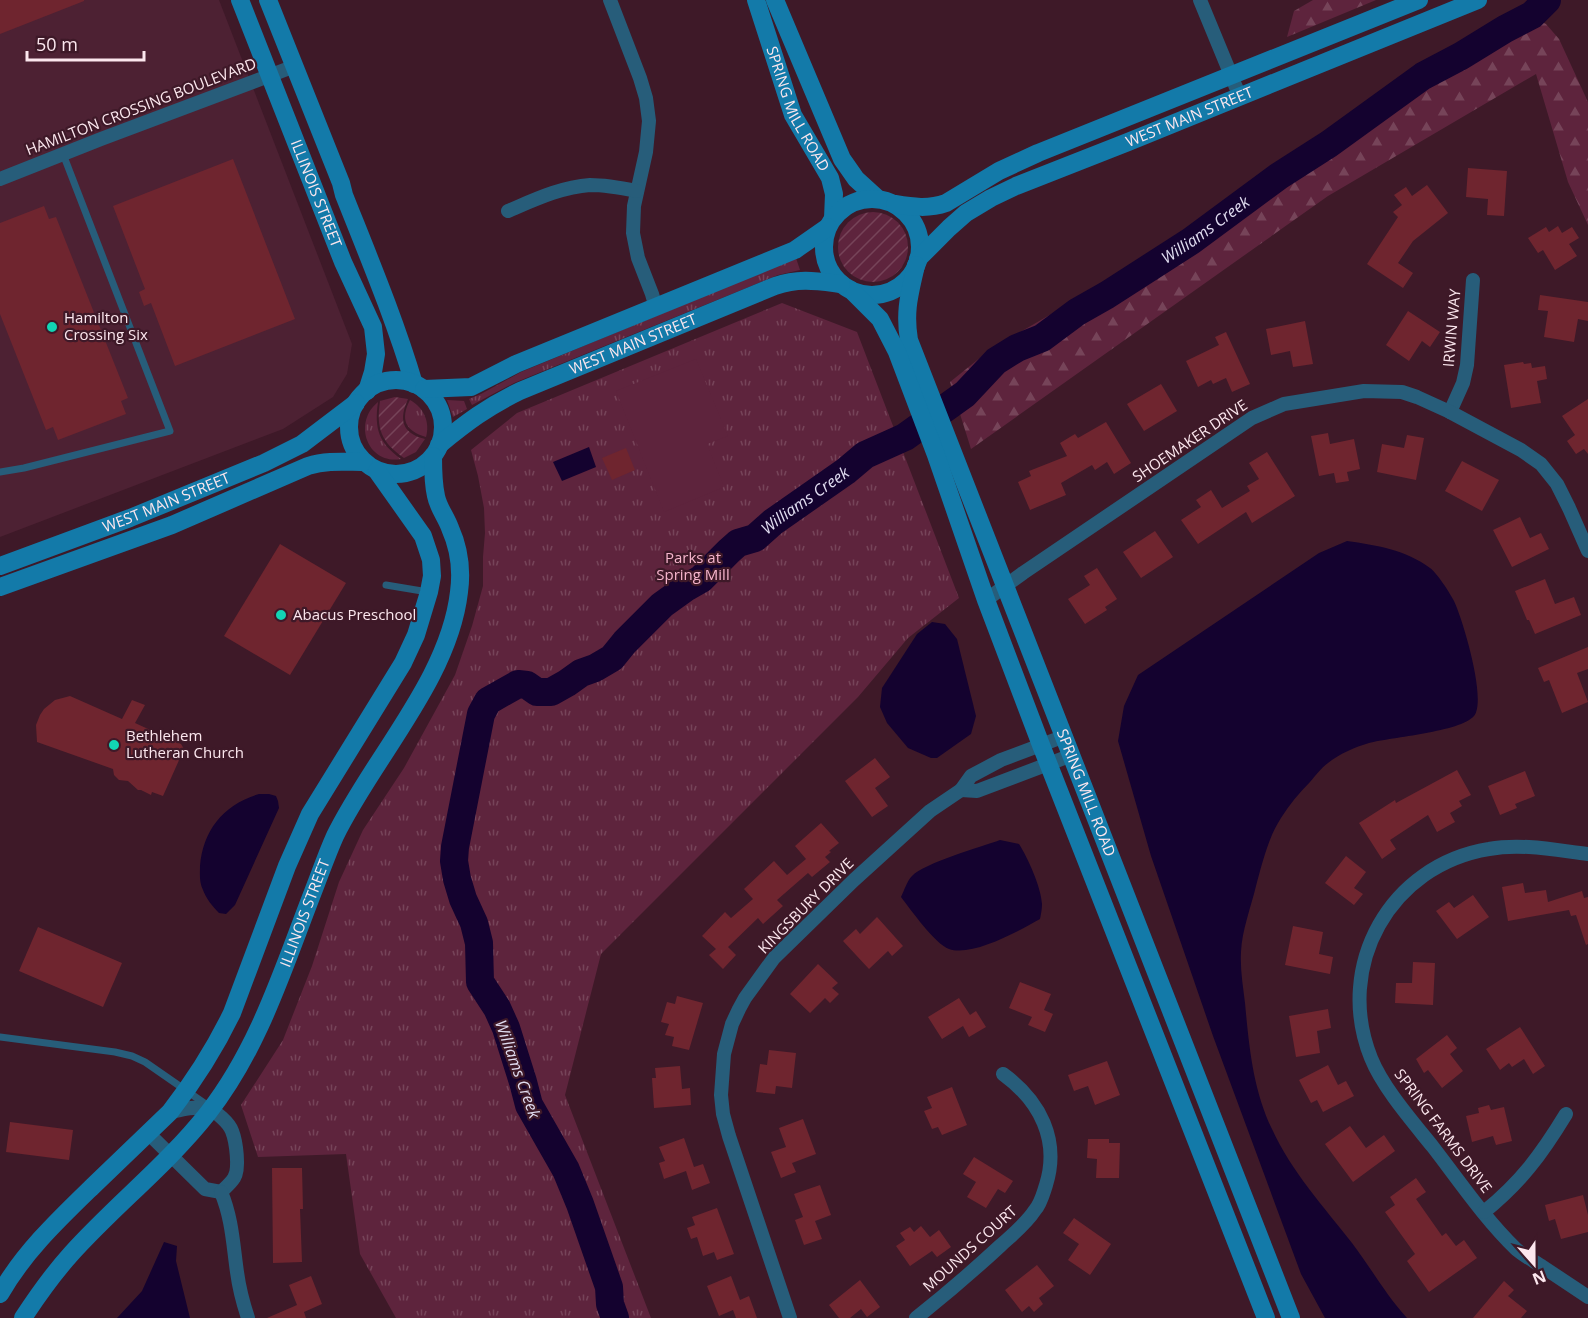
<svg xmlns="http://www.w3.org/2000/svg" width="1588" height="1318" font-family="'Open Sans',sans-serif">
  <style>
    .built { fill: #4d2133 }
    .grass { fill: url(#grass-tufts) }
    .forest { fill: url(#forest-firs) }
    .garden { fill: url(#garden-furrows) }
    .pitch { fill: #5e243d }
    .water { fill: #14022f }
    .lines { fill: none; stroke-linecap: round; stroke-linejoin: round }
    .river { stroke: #14022f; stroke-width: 28 }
    .building { fill: #6f252f }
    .lane { stroke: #275d7a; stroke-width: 7 }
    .street { stroke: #275d7a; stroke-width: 14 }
    .secondary { stroke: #137aa9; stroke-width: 18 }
    .poi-dot { fill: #12d5b4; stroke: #3e1928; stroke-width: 2 }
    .labels { text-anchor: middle; stroke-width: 4.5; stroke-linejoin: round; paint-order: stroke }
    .street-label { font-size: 15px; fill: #fce7ee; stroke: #3e1928 }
    .poi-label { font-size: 15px; fill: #fce7ee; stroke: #3e1928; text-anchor: start }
    .park-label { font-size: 15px; fill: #f6b5cc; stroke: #3e1928 }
    .water-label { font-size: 16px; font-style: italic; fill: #e1ddf1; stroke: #3e1928 }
  </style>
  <defs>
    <pattern id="grass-tufts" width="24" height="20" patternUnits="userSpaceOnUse" patternTransform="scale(1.5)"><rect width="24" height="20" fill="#5e243d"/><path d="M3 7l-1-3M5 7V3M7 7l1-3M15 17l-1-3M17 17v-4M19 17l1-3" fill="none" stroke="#764459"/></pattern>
    <pattern id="forest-firs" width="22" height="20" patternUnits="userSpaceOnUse" patternTransform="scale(1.5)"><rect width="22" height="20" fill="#5e243d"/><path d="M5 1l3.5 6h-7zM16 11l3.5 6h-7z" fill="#764459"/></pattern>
    <pattern id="garden-furrows" width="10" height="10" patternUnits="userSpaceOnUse" patternTransform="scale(1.5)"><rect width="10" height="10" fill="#5e243d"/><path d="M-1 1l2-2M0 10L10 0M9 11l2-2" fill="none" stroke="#764459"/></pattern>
  </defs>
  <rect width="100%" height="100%" fill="#3e1928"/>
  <path class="built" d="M0 0H219L352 344 347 374 333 397 283 429 0 537Z"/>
  <g class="grass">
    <path d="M796 258 800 270 778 275 514 383 472 405 469 399 481 394 521 372Z"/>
    <path d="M782 303 857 332 959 598 908 638 858 697 601 954 565 1095 651 1318H396L360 1254 346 1154 258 1157 241 1105 283 1040 312 966 339 882 363 830 404 768 455 675 472 626 483 586V557L485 533 484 508 478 476 471 450 517 413Z"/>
    <path d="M410 400C424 408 430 422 426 437 405 431 400 419 410 400Z"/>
    <path d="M447 400 464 401 467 409 453 417Z"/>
    <path d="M378 402C374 429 379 443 401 459 368 465 352 423 378 402Z"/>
  </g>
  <g class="forest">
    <path d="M1313 0H1376L1287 37 1294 11Z"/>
    <path d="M1518 11 1546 24 1559 39 1588 102V225L1568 182 1536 74 1328 196 971 449 950 382 991 349 1144 260 1426 61Z"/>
  </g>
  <g class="garden">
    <circle cx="873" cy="247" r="35"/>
    <path d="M395 397 408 399C399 419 401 433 425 439L416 452 404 458C381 442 376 428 380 401Z"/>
  </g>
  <path class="pitch" d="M696 359 728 436 707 444 724 487 664 512 616 391Z"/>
  <g class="water">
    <path d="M589 447 596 467 562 481 553 462Z"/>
    <path d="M1347 541C1376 545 1406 550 1430 568 1437 573 1450 593 1454 601 1463 620 1487 700 1474 716 1460 732 1392 737 1369 743 1355 747 1339 754 1328 763 1321 768 1315 776 1310 782 1299 793 1289 805 1281 818 1268 838 1262 864 1256 886 1251 907 1242 930 1241 952 1240 969 1243 986 1245 1003 1249 1046 1253 1090 1272 1129 1291 1171 1324 1207 1352 1243 1371 1268 1386 1295 1407 1318H1325L1301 1274 1213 1036 1151 856 1118 741 1124 706 1138 675 1319 553Z"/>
    <path d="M932 622 945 624 957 639 976 716 971 734 937 758H931L908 748 887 723 880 707 882 688 917 634Z"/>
    <path d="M259 794H269L276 796 278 801 279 808 235 905 226 914 219 913C212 906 206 898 203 890 199 882 200 874 200 866 203 830 224 804 259 794Z"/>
    <path d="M1000 840 1019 844C1028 858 1041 887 1042 904 1042 909 1041 914 1040 919 1019 931 972 957 949 949 935 944 911 910 901 897 904 891 907 881 912 876 924 863 981 847 1000 840Z"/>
    <path d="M164 1242 177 1246 176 1261 190 1318H117L142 1291Z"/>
  </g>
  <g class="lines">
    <path class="river" id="s1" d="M615 1318 610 1304 609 1287 580 1204 566 1170 529 1105 523 1082 506 1028 497 1008 480 982 479 943 474 923 463 899 457 879 454 861 455 847 481 714 488 701 518 684 527 685 537 692H551L567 683 581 673 595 668 612 658 625 642 662 605 687 587 701 579 729 551 738 543 755 538 773 522 846 471 865 455 905 437 965 394 996 361 1017 348 1042 338 1077 312 1107 295 1191 241 1279 176 1329 144 1423 76 1461 56 1505 29 1532 15 1547 0"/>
  </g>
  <g class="building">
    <path d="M0 0H84V1L0 34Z"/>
    <path d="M233 159 295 319 175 366 151 303 144 306 139 292 145 289 113 206Z"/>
    <path d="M1468 168 1507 171 1504 216 1487 215 1488 199 1466 197Z"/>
    <path d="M1427 185 1448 213 1413 241 1398 263 1413 273 1403 288 1367 264 1398 217 1393 212 1402 205 1394 195 1406 187 1412 196Z"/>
    <path d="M44 206 49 219 56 217 128 398 121 401 126 414 58 440 53 427 46 430 0 314V223Z"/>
    <path d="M1558 226 1562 233 1572 227 1579 238 1569 244 1577 256 1555 270 1543 250 1538 253 1528 238 1546 227 1549 232Z"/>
    <path d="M1540 295 1588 302V321L1578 319 1574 342 1544 337 1548 311 1538 310Z"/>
    <path d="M1408 311 1440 332 1430 347 1422 341 1409 361 1386 345Z"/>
    <path d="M1305 321 1313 364 1293 367 1290 351 1271 355 1266 329Z"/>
    <path d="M1226 332 1250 384 1232 392 1226 378 1213 384 1211 380 1198 387 1186 361 1219 345 1215 337Z"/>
    <path d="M1523 362 1524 364 1531 363 1532 368 1545 366 1547 379 1537 381 1541 403 1511 408 1504 365Z"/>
    <path d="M1161 384 1177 411 1144 431 1127 404Z"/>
    <path d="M1588 399V454L1584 449 1576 454 1567 441 1575 435 1562 416Z"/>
    <path d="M1106 422 1131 463 1114 474 1107 462 1095 470 1092 465 1061 483 1066 495 1030 510 1018 482 1031 476 1029 471 1067 456 1060 443 1075 434 1078 438Z"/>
    <path d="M1328 433 1330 444 1354 439 1360 469 1347 472 1349 481 1336 483 1334 473 1319 476 1311 436Z"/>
    <path d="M1407 435 1424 438 1416 480 1377 472 1382 444 1404 448Z"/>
    <path d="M626 448 635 470 612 480 602 458Z"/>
    <path d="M1267 452 1295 496 1252 523 1246 512 1198 544 1181 520 1201 507 1196 500 1211 490 1222 508 1250 491 1247 486 1259 479 1249 463Z"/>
    <path d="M1462 461 1499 480 1482 511 1445 491Z"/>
    <path d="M1520 517 1530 538 1541 533 1549 549 1512 567 1493 530Z"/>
    <path d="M1155 531 1173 557 1141 578 1123 552Z"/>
    <path d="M280 544 346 583 290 675 224 636Z"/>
    <path d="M1097 568 1117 599 1105 607 1107 610 1085 624 1068 599 1090 585 1084 576Z"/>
    <path d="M1545 579 1555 604 1574 597 1581 615 1535 634 1529 620H1527L1515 591Z"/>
    <path d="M1588 647V669L1577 673 1588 702 1562 713 1549 680 1544 682 1538 668Z"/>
    <path d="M70 696 122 719 132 700 145 705 135 723 181 744 184 749 163 796 152 792 151 795 141 790H138L128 781 119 780 114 775 113 769 37 742 36 725 40 715 44 709 55 700Z"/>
    <path d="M875 758 890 777 875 788 888 806 872 817 845 781Z"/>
    <path d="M1457 770 1471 795 1459 801 1462 806 1450 813 1455 822 1437 832 1428 815 1390 840 1396 849 1382 859 1359 823 1395 800 1396 803Z"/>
    <path d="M1525 771 1535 796 1515 804 1517 808 1500 815 1488 786Z"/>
    <path d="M821 823 839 843 829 851 831 852 825 857 830 862 812 877 808 873 777 900 783 906 763 924 758 918 728 947 736 955 723 969 709 955 716 949 702 936 725 912 731 918 753 899 744 889 774 861 787 875 806 859 795 846Z"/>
    <path d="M1346 856 1366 872 1354 888 1363 894 1354 905 1325 883Z"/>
    <path d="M1523 883 1525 893 1546 890 1548 902 1582 891 1584 898 1588 897V944L1586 945 1576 915 1571 916 1569 910 1508 921 1502 887Z"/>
    <path d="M1473 895 1489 917 1457 939 1436 911 1449 902 1454 908Z"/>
    <path d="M877 917 903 946 892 956 888 951 869 969 843 941 856 929 860 934Z"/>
    <path d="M1293 926 1323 932 1319 954 1333 957 1330 974 1285 965Z"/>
    <path d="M38 927 122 963 103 1007 19 971Z"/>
    <path d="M1413 962 1435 963 1433 1005 1395 1003 1396 983H1412Z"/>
    <path d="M818 964 838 983 832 988 839 994 830 1003 825 998 810 1013 790 994Z"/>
    <path d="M1020 982 1051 994 1044 1010 1053 1014 1045 1032 1028 1025 1032 1017 1009 1008Z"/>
    <path d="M677 996 703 1003 689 1050 672 1046 674 1037 665 1035 669 1024 661 1022 667 1002 675 1004Z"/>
    <path d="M959 998 970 1015 976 1011 986 1027 969 1037 963 1026 942 1039 928 1017Z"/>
    <path d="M1328 1009 1331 1028 1317 1031 1320 1053 1296 1057 1289 1016Z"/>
    <path d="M1520 1027 1545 1066 1533 1074 1524 1059 1512 1067 1509 1063 1500 1070 1486 1049Z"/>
    <path d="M1447 1035 1457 1048 1450 1054 1463 1071 1442 1088 1428 1070 1424 1073 1416 1059Z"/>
    <path d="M769 1050 796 1053 792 1088 776 1086 775 1094 756 1092 760 1064 767 1065Z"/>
    <path d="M1107 1061 1120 1095 1095 1105 1088 1086 1074 1091 1068 1075Z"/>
    <path d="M1328 1065 1338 1085 1346 1081 1354 1096 1323 1112 1317 1100 1311 1103 1299 1080Z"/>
    <path d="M680 1066 682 1089 690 1088 691 1105 654 1108 652 1078H656L655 1068Z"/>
    <path d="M952 1087 967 1125 942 1135 938 1127 932 1129 924 1111 932 1108 927 1097Z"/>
    <path d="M1489 1105 1491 1110 1504 1107 1512 1141 1496 1145 1493 1136 1472 1142 1466 1116 1479 1113 1478 1108Z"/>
    <path d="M803 1119 816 1154 792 1163 796 1172 781 1178 771 1152 786 1147 779 1128Z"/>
    <path d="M10 1122 73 1130 69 1160 6 1152Z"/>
    <path d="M1350 1126 1366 1148 1384 1135 1395 1151 1353 1182 1325 1144Z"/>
    <path d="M684 1138 694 1167 703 1164 710 1183 692 1190 686 1171 664 1179 659 1163 665 1161 659 1147Z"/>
    <path d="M1088 1139H1109V1143H1120L1119 1178H1096L1097 1159 1087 1158Z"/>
    <path d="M974 1157 1013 1181 1005 1193 998 1189 986 1208 967 1197 976 1182 963 1174Z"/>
    <path d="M272 1168H302L303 1209H300L302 1262 273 1263Z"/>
    <path d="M1416 1178 1426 1192 1416 1199 1442 1236 1446 1233 1456 1246 1464 1240 1477 1258 1429 1292 1407 1261 1415 1254 1385 1212 1395 1205 1390 1197Z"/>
    <path d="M820 1185 831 1215 815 1221 822 1239 804 1245 795 1220 803 1217 794 1194Z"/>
    <path d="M1583 1195 1588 1215V1232L1561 1239 1555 1219 1549 1221 1545 1205Z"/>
    <path d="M717 1208 734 1254 717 1260 714 1252 703 1256 697 1237 691 1239 687 1228 695 1225 692 1217Z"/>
    <path d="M1074 1218 1111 1244 1090 1275 1068 1260 1079 1244 1063 1233Z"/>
    <path d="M921 1226 930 1237 939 1230 951 1247 937 1257 932 1251 910 1266 896 1246 905 1240 900 1233 910 1227 914 1232Z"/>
    <path d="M1037 1265 1054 1286 1039 1298 1043 1304 1034 1312 1029 1306 1022 1312 1005 1290Z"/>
    <path d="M311 1276 322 1304 304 1312 306 1318H267L297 1305 289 1285Z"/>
    <path d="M731 1276 740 1300 749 1296 757 1318H736L733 1310 719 1316 707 1286Z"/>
    <path d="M860 1280 880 1307 867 1317 861 1309 850 1318H839L829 1305Z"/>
    <path d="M1504 1281 1514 1290 1508 1296 1527 1311 1521 1318H1473Z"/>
  </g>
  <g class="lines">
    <g class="lane">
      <path d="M0 472 24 468 170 431 63 154"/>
      <path d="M386 585 428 592"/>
      <path d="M0 1037 115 1052 132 1056 145 1062 207 1105"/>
    </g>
    <g class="street">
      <path d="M610 0 640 78 646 98 649 121 646 152 634 206 633 233 638 258 652 294 656 308"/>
      <path d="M1200 0 1240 97"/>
      <path d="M0 179 101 139 295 66"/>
      <path d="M508 211C534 200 561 187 590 185 606 185 622 188 637 191"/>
      <path d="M1450 412 1463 383 1467 365 1473 280"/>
      <path d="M986 600 1023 573 1252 418 1284 404 1364 391 1402 392 1417 397 1450 412 1521 450 1541 464 1557 484 1569 508 1588 551"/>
      <path d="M961 790 977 791 1072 755"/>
      <path d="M1588 854C1555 850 1521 843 1489 849 1390 865 1334 966 1371 1058 1383 1088 1413 1122 1433 1147 1460 1182 1485 1219 1516 1249 1524 1256 1534 1261 1543 1267 1558 1277 1573 1287 1588 1297"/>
      <path d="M170 1112C182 1110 196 1105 208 1109 216 1111 229 1123 232 1131 236 1141 240 1169 234 1178 231 1183 225 1188 221 1192"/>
      <path d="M148 1133 205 1189 221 1192"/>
      <path d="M221 1192C232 1218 233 1244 237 1272 239 1287 243 1303 248 1318"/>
      <path d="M1484 1212C1521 1182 1541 1155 1566 1114"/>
      <path d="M790 1318 729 1136 723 1114 721 1095 724 1054 732 1024 739 1009 745 998 774 958 854 880 930 811 961 790 971 776 1001 760 1065 736"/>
      <path d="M916 1318C945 1295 973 1271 1000 1246 1012 1235 1026 1224 1035 1210 1041 1203 1043 1194 1046 1185 1060 1140 1040 1101 1003 1074"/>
    </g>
    <g class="secondary">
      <path id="s2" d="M240 0 343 262 373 327 376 354 373 372 367 391"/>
      <path d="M268 0 341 183 344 195C369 258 395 320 414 384"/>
      <path id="s3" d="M756 0 793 115 830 178 834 194 833 218"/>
      <path d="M775 0 842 159 856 179 878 199"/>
      <circle cx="872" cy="247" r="48"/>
      <path d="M895 204C913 207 929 209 946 203L999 171 1038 153 1419 0"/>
      <path id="s4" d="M918 259 949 228 966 213 991 198 1016 186 1128 142 1478 0"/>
      <path id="s5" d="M916 265C910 293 904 310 909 340L1291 1318"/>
      <path d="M851 290 880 319 897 352 936 455 986 600 1041 745 1266 1318"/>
      <circle cx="396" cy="427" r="47"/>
      <path d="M424 389 471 387 516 364 795 250 828 227"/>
      <path id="s6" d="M439 445C467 422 487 407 520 391L775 286C799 278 816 281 841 284"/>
      <path id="s7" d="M0 566 130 518 264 463 302 444 356 403"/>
      <path d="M0 587 172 525 308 466C327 460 345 462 364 462"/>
      <path d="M0 1294C24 1252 59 1219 93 1186 119 1161 145 1136 170 1112 194 1081 215 1048 232 1013L287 866 310 814 403 663 416 635 429 592 432 576 431 560 423 536 377 471"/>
      <path id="s8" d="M23 1318C38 1295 53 1274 71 1254 115 1205 167 1165 208 1113 258 1049 282 972 311 897 319 877 326 856 335 836 373 758 449 679 459 592 462 570 459 548 450 528 446 517 438 507 436 496 433 483 433 469 433 456"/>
    </g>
  </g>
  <g class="poi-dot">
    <circle cx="52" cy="327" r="6"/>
    <circle cx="281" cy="615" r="6"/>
    <circle cx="114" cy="745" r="6"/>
  </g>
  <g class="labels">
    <g class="street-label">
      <text transform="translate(141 107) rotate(-21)" y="5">HAMILTON CROSSING BOULEVARD</text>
      <text dy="5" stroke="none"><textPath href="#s3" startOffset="117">SPRING MILL ROAD</textPath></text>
      <text dy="5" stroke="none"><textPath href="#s4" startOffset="310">WEST MAIN STREET</textPath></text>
      <text dy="5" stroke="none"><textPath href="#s2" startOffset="208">ILLINOIS STREET</textPath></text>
      <text transform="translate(1452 328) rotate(-85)" y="5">IRWIN WAY</text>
      <text dy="5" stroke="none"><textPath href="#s6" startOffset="220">WEST MAIN STREET</textPath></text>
      <text transform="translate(1190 441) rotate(-34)" y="5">SHOEMAKER DRIVE</text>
      <text dy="5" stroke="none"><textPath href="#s7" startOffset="178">WEST MAIN STREET</textPath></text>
      <text dy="5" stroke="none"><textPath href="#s5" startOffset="562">SPRING MILL ROAD</textPath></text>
      <text transform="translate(806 906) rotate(-45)" y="5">KINGSBURY DRIVE</text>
      <text dy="5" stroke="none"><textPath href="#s8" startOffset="500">ILLINOIS STREET</textPath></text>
      <text transform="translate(1443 1131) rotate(53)" y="5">SPRING FARMS DRIVE</text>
      <text transform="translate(970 1249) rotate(-42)" y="5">MOUNDS COURT</text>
    </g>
    <g class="poi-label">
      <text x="64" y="323">Hamilton<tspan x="64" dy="17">Crossing Six</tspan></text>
      <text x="293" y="620">Abacus Preschool</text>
      <text x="126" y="741">Bethlehem<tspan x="126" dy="17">Lutheran Church</tspan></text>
    </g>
    <g class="park-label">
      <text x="693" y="563">Parks at<tspan x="693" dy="17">Spring Mill</tspan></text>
    </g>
    <g class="water-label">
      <text dy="6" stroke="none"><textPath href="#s1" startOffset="1532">Williams Creek</textPath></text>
      <text dy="6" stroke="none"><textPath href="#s1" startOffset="1046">Williams Creek</textPath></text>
      <text transform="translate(518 1069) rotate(70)" y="6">Williams Creek</text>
    </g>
  </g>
  <g transform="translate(1534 1264) rotate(159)" stroke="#3e1928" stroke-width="4.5" paint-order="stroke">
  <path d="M0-4.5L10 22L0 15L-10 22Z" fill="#fce7ee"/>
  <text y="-9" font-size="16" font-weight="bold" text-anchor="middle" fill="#fce7ee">N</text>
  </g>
  <path d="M27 51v9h117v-9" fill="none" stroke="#fce7ee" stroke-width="3"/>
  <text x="36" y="51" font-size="18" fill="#fce7ee" stroke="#3e1928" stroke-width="4.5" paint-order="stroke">50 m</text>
</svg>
